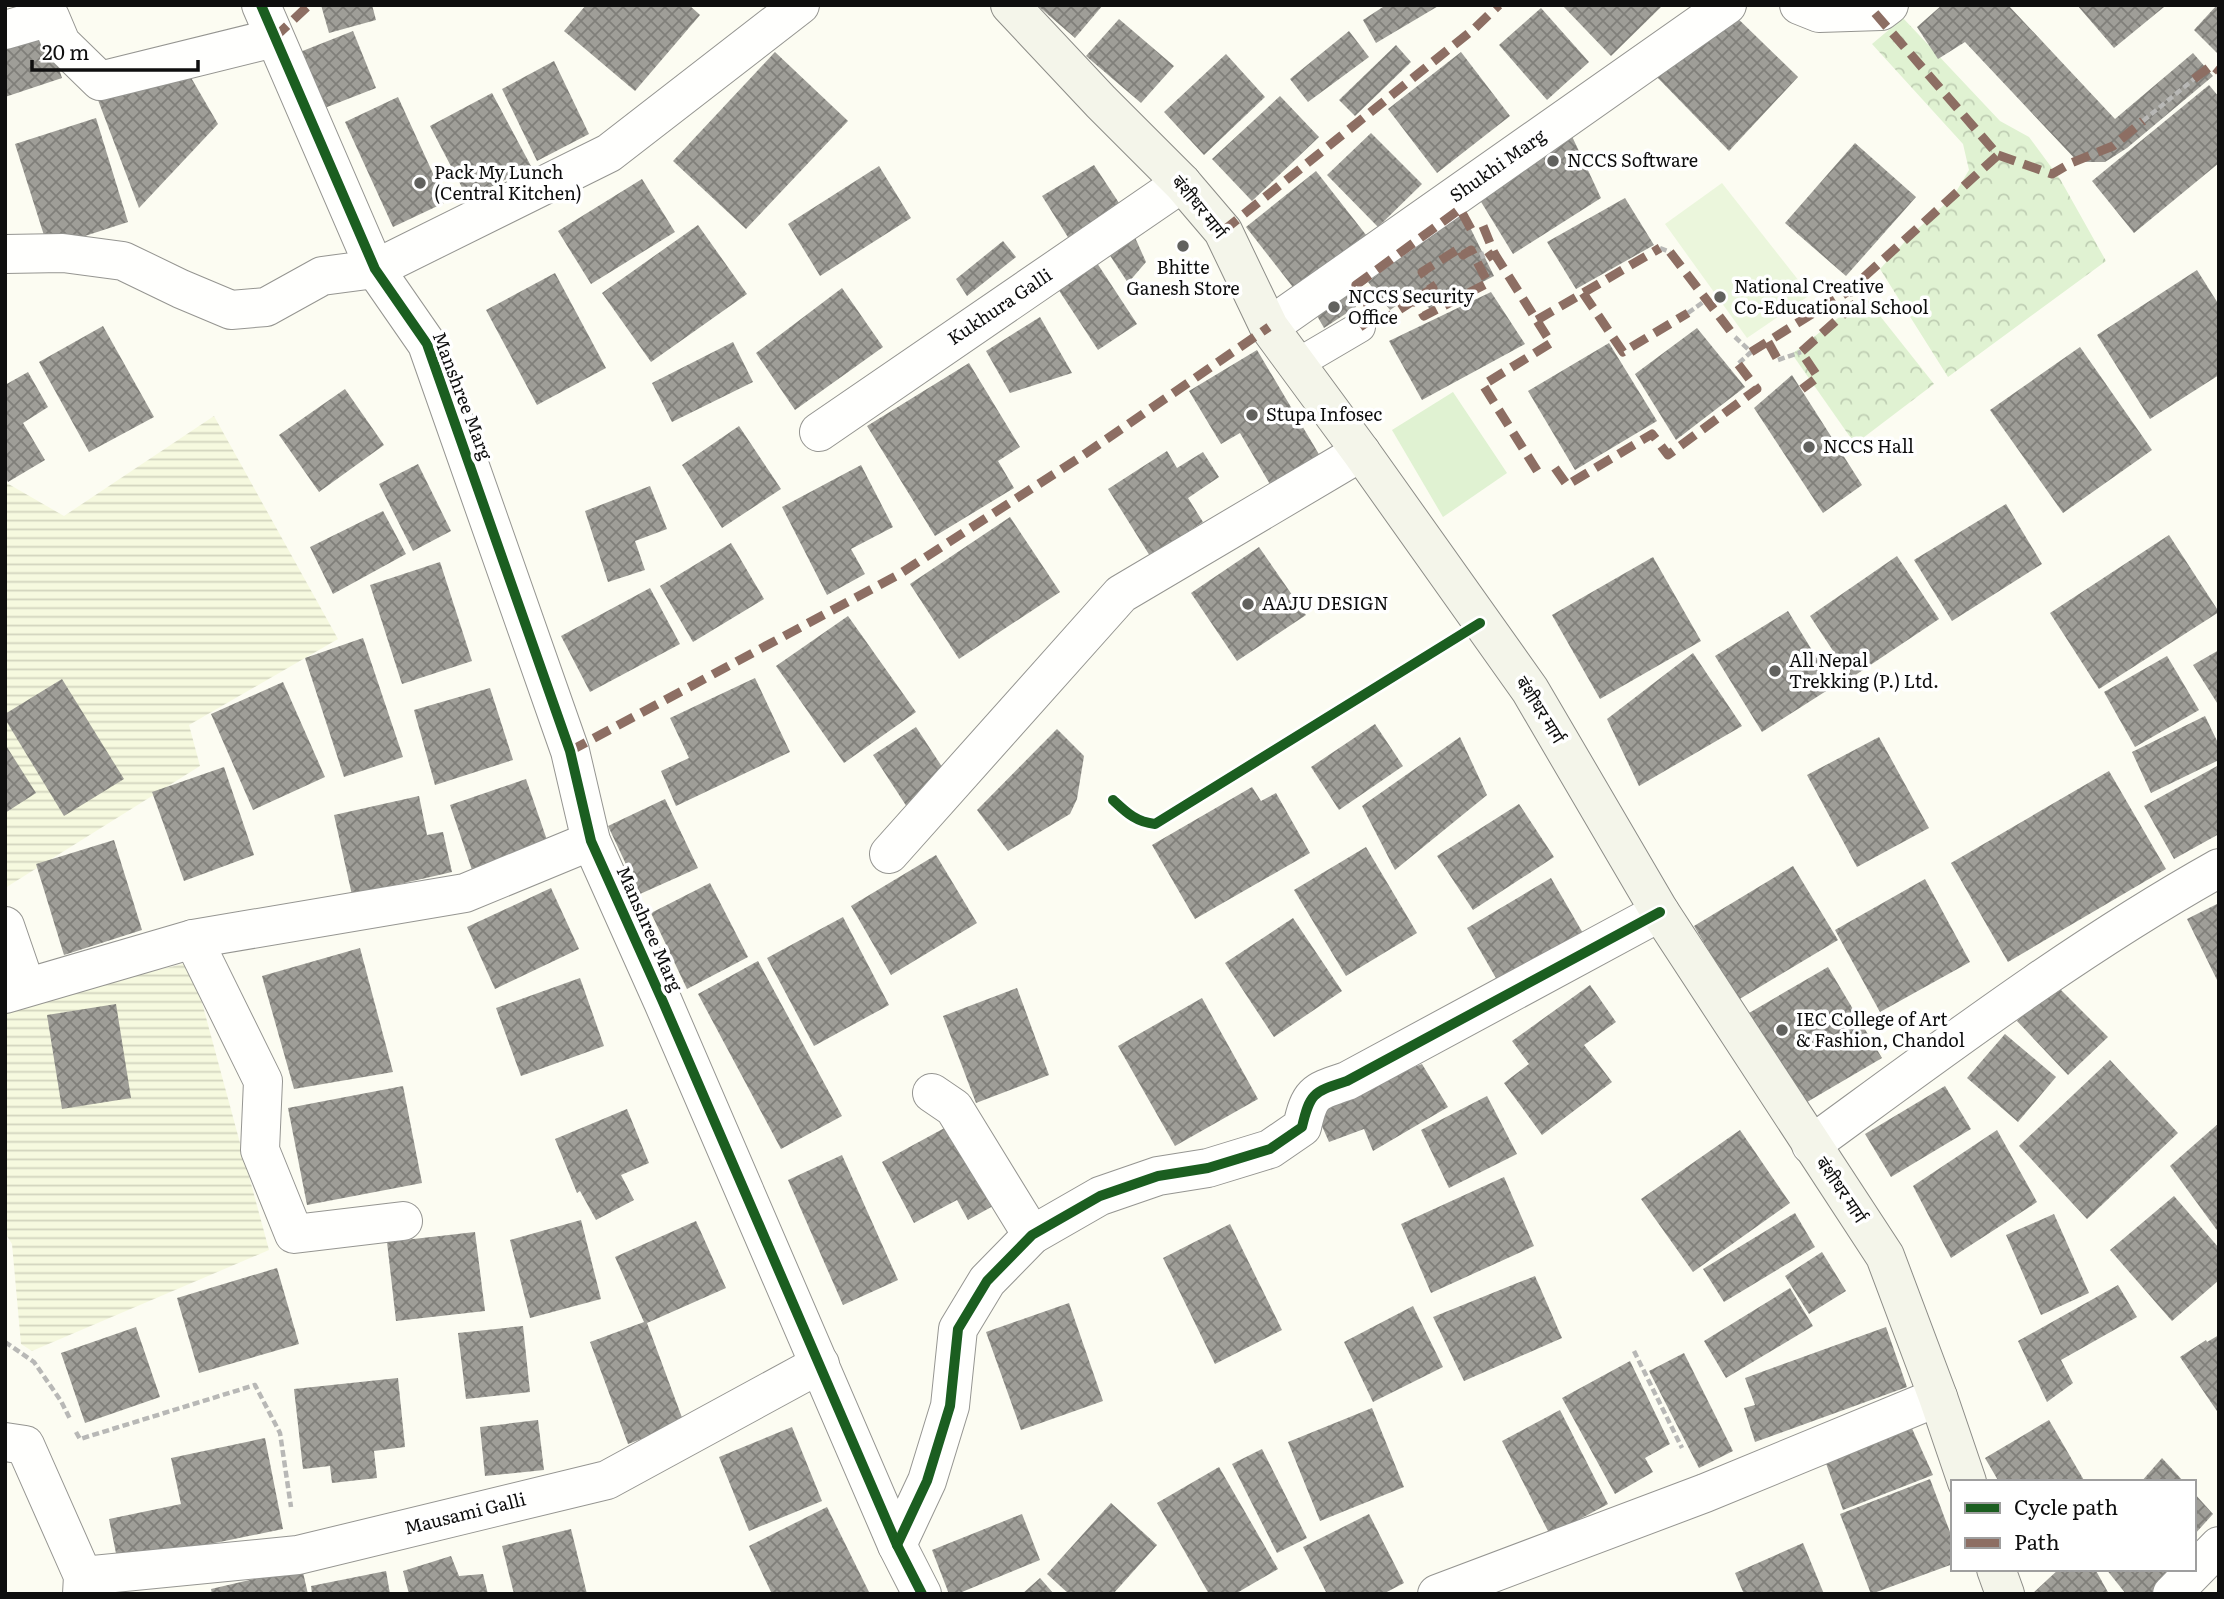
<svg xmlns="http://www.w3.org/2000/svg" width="2224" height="1599" font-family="Literata,'Noto Sans Devanagari',serif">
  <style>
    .farmland { fill: url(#farmland-rules) }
    .park { fill: url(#park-crowns) }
    .garden { fill: #e0f2d2 }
    .pitch { fill: #ebf6dc }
    .building { fill: url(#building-cross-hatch) }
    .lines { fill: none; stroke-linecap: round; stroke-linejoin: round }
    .lane-casing { stroke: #959591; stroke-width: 32 }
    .street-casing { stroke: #959591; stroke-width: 40 }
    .secondary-casing { stroke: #8c8c87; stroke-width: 40 }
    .path { stroke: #b8b8b6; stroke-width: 4.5; stroke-dasharray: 7 3.5; stroke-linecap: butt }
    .lane { stroke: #fffffd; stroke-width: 30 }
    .street { stroke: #fffffd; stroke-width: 38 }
    .secondary { stroke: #f4f5ea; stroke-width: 38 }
    .quiet { stroke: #8d6e63; stroke-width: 9; stroke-dasharray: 18 9; stroke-linecap: butt }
    .cycleway-casing { stroke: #fff; stroke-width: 15 }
    .cycleway { stroke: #1b5e20; stroke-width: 10 }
    .poi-dot { fill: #61615e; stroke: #fff; stroke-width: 2.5 }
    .labels { text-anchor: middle; stroke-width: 7; stroke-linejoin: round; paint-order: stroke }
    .poi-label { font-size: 18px; fill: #0e0e0e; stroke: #fff; text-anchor: start }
    .street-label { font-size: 18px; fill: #0e0e0e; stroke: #fff }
  </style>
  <defs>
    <pattern id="farmland-rules" width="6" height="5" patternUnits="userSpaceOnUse" patternTransform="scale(1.75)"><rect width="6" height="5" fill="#f6f9df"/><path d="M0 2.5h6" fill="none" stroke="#d2d4be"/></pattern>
    <pattern id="park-crowns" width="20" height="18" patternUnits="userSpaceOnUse" patternTransform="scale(1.75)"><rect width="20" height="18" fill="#e0f2d2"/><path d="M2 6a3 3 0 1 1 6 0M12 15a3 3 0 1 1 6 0" fill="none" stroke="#bfceb3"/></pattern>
    <pattern id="building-cross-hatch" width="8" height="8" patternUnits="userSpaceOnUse" patternTransform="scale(1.75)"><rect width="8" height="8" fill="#9f9e98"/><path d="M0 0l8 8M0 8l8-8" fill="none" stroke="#807f7a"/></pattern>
  </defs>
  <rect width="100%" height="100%" fill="#fcfcf2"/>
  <g class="farmland">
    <path d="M214 416 338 639 189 725 200 766 5 888V482L64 516Z"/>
    <path d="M191 962 269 1250 32 1351 21 1344 12 1244 5 1233V1007Z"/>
  </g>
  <g class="park">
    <path d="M1903 18 2000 121 2029 137 2060 179 2106 261 1948 377 1880 269 1911 235 1953 197 1969 170 1963 144 1872 44Z"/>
    <path d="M1865 297 1934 384 1855 444 1792 354Z"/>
  </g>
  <path class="garden" d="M1453 392 1507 473 1443 517 1392 430Z"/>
  <path class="pitch" d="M1722 183 1810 295 1747 338 1665 224Z"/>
  <g class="building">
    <path d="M321 5H372L376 20 329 33Z"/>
    <path d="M586 5H689L700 15 635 91 564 31Z"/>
    <path d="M1037 5H1103L1075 38Z"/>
    <path d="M1386 5H1440L1376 43 1363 20Z"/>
    <path d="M1562 5H1663L1611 56Z"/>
    <path d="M1942 5H2008L2115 119 2193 53 2213 76 2127 148 2105 162H2078L1965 42 1938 59 1917 27Z"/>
    <path d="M2077 5H2163L2164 7 2114 48Z"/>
    <path d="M2217 5H2219V55L2194 30Z"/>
    <path d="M1541 8 1589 62 1547 100 1499 45Z"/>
    <path d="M1728 9 1798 77 1729 151 1655 75Z"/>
    <path d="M1119 19 1174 66 1141 103 1086 56Z"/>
    <path d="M45 27 62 78 5 97V41Z"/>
    <path d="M353 31 376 88 322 109 300 52Z"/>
    <path d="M1349 31 1369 57 1308 102 1290 79Z"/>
    <path d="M1396 45 1411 62 1355 116 1339 100Z"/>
    <path d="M775 52 848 121 746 229 673 161Z"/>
    <path d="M1461 52 1510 116 1437 173 1388 109Z"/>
    <path d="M1226 54 1265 97 1204 155 1164 112Z"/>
    <path d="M554 61 589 134 537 161 502 89Z"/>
    <path d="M186 69 218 124 139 208 98 100Z"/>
    <path d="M2209 85 2219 97V163L2134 233 2092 181Z"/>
    <path d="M492 93 531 166 468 199 430 126Z"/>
    <path d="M1280 96 1319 137 1252 201 1212 159Z"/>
    <path d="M398 97 446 202 393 227 345 122Z"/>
    <path d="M96 118 128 222 48 248 15 144Z"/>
    <path d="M1569 130 1601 198 1513 254 1475 192Z"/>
    <path d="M1371 133 1422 184 1378 227 1327 175Z"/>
    <path d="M1855 143 1916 197 1846 276 1785 223Z"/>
    <path d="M1094 165 1123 209 1071 242 1042 196Z"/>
    <path d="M879 166 911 218 820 276 788 224Z"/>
    <path d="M1316 171 1370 240 1299 295 1246 227Z"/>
    <path d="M642 179 675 232 591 284 558 231Z"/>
    <path d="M1625 198 1654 245 1576 289 1547 242Z"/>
    <path d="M1462 211 1494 276 1430 309 1415 293 1390 310 1368 282Z"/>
    <path d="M698 225 747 294 651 362 602 293Z"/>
    <path d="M1133 233 1146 262 1128 283 1107 251Z"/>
    <path d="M1003 241 1016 257 967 296 956 279Z"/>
    <path d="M1095 260 1137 324 1098 350 1056 286Z"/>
    <path d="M2197 270 2219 305V375L2150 419 2097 335Z"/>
    <path d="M555 273 606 368 537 405 486 310Z"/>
    <path d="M1342 286 1356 307 1324 328 1312 307Z"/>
    <path d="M842 288 883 347 795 410 756 353Z"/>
    <path d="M1491 292 1525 344 1422 400 1389 341Z"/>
    <path d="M1040 317 1072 373 1010 393 986 351Z"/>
    <path d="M103 326 154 417 89 452 39 362Z"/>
    <path d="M1697 328 1745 387 1676 440 1635 374Z"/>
    <path d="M733 342 753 382 672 422 652 383Z"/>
    <path d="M1609 343 1657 421 1575 470 1528 391Z"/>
    <path d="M2080 347 2152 450 2063 513 1990 410Z"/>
    <path d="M1257 350 1320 456 1271 486 1240 433 1221 444 1189 391Z"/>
    <path d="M969 363 1020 447 998 461 1014 488 935 536 867 426Z"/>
    <path d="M28 372 48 407 23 423 45 460 8 482 5 476V385Z"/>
    <path d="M1792 375 1862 485 1823 513 1754 408Z"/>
    <path d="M345 389 384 445 319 492 279 435Z"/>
    <path d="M739 426 781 489 722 528 682 465Z"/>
    <path d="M1167 451 1177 468 1203 452 1219 477 1188 498 1203 522 1150 556 1108 489Z"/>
    <path d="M418 464 451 531 413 551 379 484Z"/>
    <path d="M861 465 893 527 851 549 865 574 827 595 782 507Z"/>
    <path d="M650 486 667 529 635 541 645 570 608 582 585 511Z"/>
    <path d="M2006 504 2042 564 1952 621 1914 560Z"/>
    <path d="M383 511 406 554 333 594 310 547Z"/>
    <path d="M1010 517 1060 592 959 659 910 584Z"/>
    <path d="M2169 535 2219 612 2099 689 2050 613Z"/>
    <path d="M731 543 764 599 693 642 660 586Z"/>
    <path d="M1259 547 1306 615 1237 661 1191 593Z"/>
    <path d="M1897 556 1939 619 1851 678 1810 616Z"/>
    <path d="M1653 557 1701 641 1600 699 1552 615Z"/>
    <path d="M440 562 472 661 402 684 370 585Z"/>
    <path d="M650 588 680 644 590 692 561 636Z"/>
    <path d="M1788 611 1834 686 1762 732 1715 656Z"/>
    <path d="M848 616 916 712 844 763 776 666Z"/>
    <path d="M363 638 403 757 344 777 305 658Z"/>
    <path d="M2219 650V706L2193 665Z"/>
    <path d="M1693 653 1742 726 1639 786 1607 719Z"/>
    <path d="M2167 656 2199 710 2135 747 2104 692Z"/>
    <path d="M755 678 790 752 676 806 661 771 689 758 670 718Z"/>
    <path d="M62 679 124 779 64 816 5 719V714Z"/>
    <path d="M283 682 325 777 253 810 211 714Z"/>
    <path d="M490 688 513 760 435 785 414 710Z"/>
    <path d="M2205 716 2219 745V760L2151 793 2132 752Z"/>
    <path d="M1375 724 1403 766 1339 810 1311 767Z"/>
    <path d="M916 727 950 779 907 807 873 755Z"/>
    <path d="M1057 729 1084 756 1077 799 1070 814 1008 851 977 810Z"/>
    <path d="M1460 737 1487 795 1395 870 1362 806Z"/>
    <path d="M1879 737 1929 828 1857 867 1807 775Z"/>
    <path d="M5 744 36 793 5 813Z"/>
    <path d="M2219 765V834L2174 859 2144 806Z"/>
    <path d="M224 767 254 855 184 881 152 792Z"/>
    <path d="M2109 771 2166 869 2008 962 1951 863Z"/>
    <path d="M526 779 549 846 473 873 450 805Z"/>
    <path d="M1252 787 1261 801 1276 793 1310 853 1195 919 1152 845Z"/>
    <path d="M419 796 427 835 443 832 452 872 352 895 334 815Z"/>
    <path d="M665 799 698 868 640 894 608 826Z"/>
    <path d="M1519 804 1554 857 1473 910 1437 856Z"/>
    <path d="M114 840 142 930 64 955 36 864Z"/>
    <path d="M1366 847 1417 933 1346 976 1294 890Z"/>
    <path d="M936 855 977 923 891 975 851 906Z"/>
    <path d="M1793 866 1838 940 1738 1000 1694 926Z"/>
    <path d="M1551 878 1584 935 1500 985 1467 928Z"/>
    <path d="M1925 879 1970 962 1880 1012 1835 930Z"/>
    <path d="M710 883 748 957 687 989 651 913Z"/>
    <path d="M551 888 579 949 495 989 467 927Z"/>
    <path d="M2219 903V984L2187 919Z"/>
    <path d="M843 917 889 1005 814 1046 767 958Z"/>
    <path d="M1293 918 1342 991 1274 1037 1225 963Z"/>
    <path d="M360 948 393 1072 294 1089 262 976Z"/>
    <path d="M758 961 842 1116 781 1149 698 994Z"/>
    <path d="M1828 967 1882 1058 1802 1105 1749 1013Z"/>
    <path d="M580 978 604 1046 521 1076 496 1008Z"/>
    <path d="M2055 984 2108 1037 2068 1075 2017 1021Z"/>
    <path d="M1590 985 1616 1022 1584 1045 1612 1082 1542 1135 1504 1083 1529 1064 1512 1041Z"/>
    <path d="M1017 988 1049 1075 976 1103 943 1016Z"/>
    <path d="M1202 998 1258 1099 1175 1146 1118 1046Z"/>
    <path d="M116 1004 131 1098 62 1109 47 1015Z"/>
    <path d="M2005 1034 2056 1077 2018 1122 1967 1078Z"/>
    <path d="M2110 1060 2178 1133 2087 1219 2019 1146Z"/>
    <path d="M1422 1064 1448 1107 1373 1151 1364 1129 1329 1142 1318 1117 1334 1097Z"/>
    <path d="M403 1086 422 1183 307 1205 288 1108Z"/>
    <path d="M1945 1086 1971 1129 1891 1177 1865 1134Z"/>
    <path d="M1487 1096 1517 1154 1449 1188 1421 1130Z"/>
    <path d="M627 1109 649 1163 621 1175 634 1200 596 1220 580 1191 577 1193 555 1139Z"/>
    <path d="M2219 1123V1233L2170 1166Z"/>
    <path d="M950 1125 993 1206 968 1220 957 1200 914 1223 882 1162Z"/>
    <path d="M1740 1130 1790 1203 1693 1272 1641 1199Z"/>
    <path d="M1997 1130 2037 1202 1951 1258 1913 1186Z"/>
    <path d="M842 1155 898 1280 843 1305 788 1180Z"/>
    <path d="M1504 1177 1534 1246 1431 1293 1401 1224Z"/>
    <path d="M2174 1196 2219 1248V1280L2172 1321 2110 1250Z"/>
    <path d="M1795 1213 1815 1247 1724 1302 1703 1269Z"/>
    <path d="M2054 1214 2089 1293 2041 1315 2006 1235Z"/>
    <path d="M581 1220 601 1299 530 1318 510 1240Z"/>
    <path d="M696 1221 726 1288 647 1323 684 1423 628 1444 590 1342 644 1322 615 1257Z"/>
    <path d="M1230 1224 1282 1330 1215 1364 1163 1258Z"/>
    <path d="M475 1232 485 1311 396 1321 387 1242Z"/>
    <path d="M1822 1252 1846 1291 1809 1314 1785 1276Z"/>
    <path d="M277 1268 299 1344 199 1373 177 1298Z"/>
    <path d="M1535 1276 1562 1338 1464 1381 1433 1317Z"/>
    <path d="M2118 1285 2137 1317 2061 1360 2073 1383 2047 1402 2018 1341Z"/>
    <path d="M1790 1288 1813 1326 1726 1378 1704 1341Z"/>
    <path d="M1069 1303 1103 1401 1021 1430 986 1332Z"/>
    <path d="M1413 1306 1443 1367 1373 1402 1344 1342Z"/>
    <path d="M523 1326 530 1392 466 1399 458 1333Z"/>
    <path d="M136 1327 160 1397 85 1423 61 1353Z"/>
    <path d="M1886 1327 1907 1387 1755 1442 1744 1408 1755 1405 1745 1378Z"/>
    <path d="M2219 1335V1414L2180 1357 2206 1340 2207 1342Z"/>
    <path d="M1684 1353 1733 1451 1699 1468 1649 1371Z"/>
    <path d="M1630 1361 1670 1444 1645 1458 1653 1472 1615 1494 1562 1398Z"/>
    <path d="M398 1378 405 1447 374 1451 377 1478 332 1483 330 1466 303 1469 294 1389Z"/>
    <path d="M1372 1408 1404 1487 1320 1521 1288 1442Z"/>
    <path d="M1560 1410 1608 1504 1550 1535 1502 1441Z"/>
    <path d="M1905 1413 1933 1475 1843 1510 1820 1447Z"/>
    <path d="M538 1420 544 1470 485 1476 480 1427Z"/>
    <path d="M2049 1420 2085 1482H1999L1985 1458Z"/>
    <path d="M792 1427 822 1501 749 1531 719 1457Z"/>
    <path d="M265 1438 283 1529 118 1563 109 1519 181 1504 171 1458Z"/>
    <path d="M1262 1449 1307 1538 1277 1553 1232 1464Z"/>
    <path d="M2162 1458 2184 1482H2141Z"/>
    <path d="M1219 1467 1278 1569 1235 1594H1209L1157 1503Z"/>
    <path d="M1930 1479 1953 1540V1564L1871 1594 1840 1514Z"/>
    <path d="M2194 1493 2213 1514 2194 1535Z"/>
    <path d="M1111 1503 1157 1545 1113 1594H1069L1047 1574Z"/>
    <path d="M827 1507 870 1594H772L749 1546Z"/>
    <path d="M1022 1514 1040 1560 957 1594H949L932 1550Z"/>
    <path d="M1369 1514 1404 1583 1383 1594H1327L1303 1547Z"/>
    <path d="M571 1529 587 1594H514L502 1546Z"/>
    <path d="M1803 1543 1824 1594H1744L1735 1573Z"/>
    <path d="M451 1556 459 1576 483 1574 488 1594H409L403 1571Z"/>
    <path d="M302 1568 308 1594H212L211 1589Z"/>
    <path d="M2059 1569H2095L2109 1594H2032Z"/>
    <path d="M2106 1569H2171L2157 1594H2126Z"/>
    <path d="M386 1571 390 1594H312L311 1586Z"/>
    <path d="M1040 1578 1054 1594H1022Z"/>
  </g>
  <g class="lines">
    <defs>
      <path id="lane" d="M1297 364 1360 327"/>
      <g id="street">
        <path d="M261 5 375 269 427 344 570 751 591 841 663 1002 897 1545 922 1594"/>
        <path d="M1799 5 1819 13 1881 11 1889 5"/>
        <path d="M5 30 50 17 61 43 100 81 274 38"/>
        <path d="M5 254 63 253 123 261 181 289 231 310 266 307 322 276 375 269 609 153 800 5"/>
        <path d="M1269 327 1727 5"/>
        <path d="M819 432 1182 183"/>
        <path d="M889 854 1121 594 1361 452"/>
        <path d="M5 926 26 987"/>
        <path d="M193 939 263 1081 260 1150 294 1234 403 1221"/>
        <path d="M5 994 193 939 465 893 591 841"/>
        <path d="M932 1093 954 1108 1032 1235"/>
        <path d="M1811 1145C1944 1048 2076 948 2219 868"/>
        <path d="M5 1442 25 1445 83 1576 82 1594"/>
        <path d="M897 1545 927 1481 950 1406 958 1329 987 1281 1032 1235 1100 1196 1158 1176 1208 1168 1270 1149 1302 1127C1310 1092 1314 1092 1347 1081L1660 912"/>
        <path d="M83 1576 298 1555 607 1480 820 1364"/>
        <path d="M1437 1594 1705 1493 1938 1397"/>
        <path d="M2172 1594 2219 1546"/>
      </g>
      <g id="secondary">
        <path d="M1010 5 1101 102 1182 183 1223 231 1269 327 1361 452 1530 690 1660 912 1885 1256 1938 1397 1967 1482"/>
        <path d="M1996 1569 2005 1594"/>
      </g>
    </defs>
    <use href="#lane" class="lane-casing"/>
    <use href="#street" class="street-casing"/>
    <use href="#secondary" class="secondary-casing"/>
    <g class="path">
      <path d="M2143 121 2194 79"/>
      <path d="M1660 248 1670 252"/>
      <path d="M1481 252 1484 260"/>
      <path d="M1852 289 1864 277"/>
      <path d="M1688 313 1706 300"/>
      <path d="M1735 337 1751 352 1738 364"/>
      <path d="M1778 360 1801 352"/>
      <path d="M5 1342 34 1362 61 1401 71 1421"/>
      <path d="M1634 1351 1682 1448"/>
      <path d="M76 1432 80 1439 255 1385 280 1433 291 1507"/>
    </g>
    <use href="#lane" class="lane"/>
    <use href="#street" class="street"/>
    <use href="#secondary" class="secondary"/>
    <g class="quiet">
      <path d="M274 38 309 5"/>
      <path d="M2194 79 2212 65 2219 71"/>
      <path d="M1998 155 2052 174 2071 163 2113 146 2143 121"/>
      <path d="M1483 226 1494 253 1487 258"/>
      <path d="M1223 231 1475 28 1499 5"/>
      <path d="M1670 252 1735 337"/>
      <path d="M1494 253 1551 343 1483 385 1541 477"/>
      <path d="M1864 277 1998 155 1874 12"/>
      <path d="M1583 293 1623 352 1688 313"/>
      <path d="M1375 317H1388L1433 288 1422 272 1460 248 1463 255 1471 250 1488 283 1424 316 1415 300"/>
      <path d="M1537 320 1660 248"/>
      <path d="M1360 327 1375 317 1356 285 1460 209 1472 231"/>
      <path d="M1768 342 1778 360"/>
      <path d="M1751 352 1852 289 1857 302 1801 352 1818 377 1802 389"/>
      <path d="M1555 468 1567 485 1652 434 1668 455 1757 389 1738 364"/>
      <path d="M570 751 898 575 1082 456 1269 327"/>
    </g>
    <defs>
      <g id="cycleway">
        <path d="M261 5 375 269 427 344 570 751 591 841 663 1002 897 1545 922 1594"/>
        <path d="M1113 800C1127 813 1136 822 1155 824L1480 623"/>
        <path d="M897 1545 927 1481 950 1406 958 1329 987 1281 1032 1235 1100 1196 1158 1176 1208 1168 1270 1149 1302 1127C1310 1092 1314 1092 1347 1081L1660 912"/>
      </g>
    </defs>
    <use href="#cycleway" class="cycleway-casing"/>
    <use href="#cycleway" class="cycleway"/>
  </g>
  <g class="poi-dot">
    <circle cx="1553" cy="161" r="7"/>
    <circle cx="420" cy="183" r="7"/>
    <circle cx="1183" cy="246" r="7"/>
    <circle cx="1720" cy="297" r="7"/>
    <circle cx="1334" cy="307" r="7"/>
    <circle cx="1252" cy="415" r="7"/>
    <circle cx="1809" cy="447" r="7"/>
    <circle cx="1248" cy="604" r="7"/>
    <circle cx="1775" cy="671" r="7"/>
    <circle cx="1782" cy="1030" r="7"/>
  </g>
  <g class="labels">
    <g class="poi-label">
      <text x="1567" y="167">NCCS Software</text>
      <text x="434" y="179">Pack My Lunch<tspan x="434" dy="21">(Central Kitchen)</tspan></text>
      <text x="1183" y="274" text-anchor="middle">Bhitte<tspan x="1183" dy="21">Ganesh Store</tspan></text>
      <text x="1734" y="293">National Creative<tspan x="1734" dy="21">Co-Educational School</tspan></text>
      <text x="1348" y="303">NCCS Security<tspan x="1348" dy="21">Office</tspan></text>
      <text x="1266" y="421">Stupa Infosec</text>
      <text x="1823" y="453">NCCS Hall</text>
      <text x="1262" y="610">AAJU DESIGN</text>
      <text x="1789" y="667">All Nepal<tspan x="1789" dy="21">Trekking (P.) Ltd.</tspan></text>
      <text x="1796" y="1026">IEC College of Art<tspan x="1796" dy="21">&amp; Fashion, Chandol</tspan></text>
    </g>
    <g class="street-label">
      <text transform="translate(1498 166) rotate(-35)" y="6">Shukhi Marg</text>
      <text transform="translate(1199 207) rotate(51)" y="6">बंशीधर मार्ग</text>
      <text transform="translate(1000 307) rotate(-34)" y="6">Kukhura Galli</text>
      <text transform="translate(462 396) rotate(69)" y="6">Manshree Marg</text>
      <text transform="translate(1540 710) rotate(58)" y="6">बंशीधर मार्ग</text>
      <text transform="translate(649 929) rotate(66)" y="6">Manshree Marg</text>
      <text transform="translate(1841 1190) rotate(56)" y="6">बंशीधर मार्ग</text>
      <text transform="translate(465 1514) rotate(-14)" y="6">Mausami Galli</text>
    </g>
  </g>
  <rect width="2224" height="1599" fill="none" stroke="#0e0e0e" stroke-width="14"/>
  <rect x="1951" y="1480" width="245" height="91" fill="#ffffff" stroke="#9f9f9f" stroke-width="2"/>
  <rect x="1965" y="1503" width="35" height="10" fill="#1b5e20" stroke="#9f9f9f" stroke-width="2"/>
  <text x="2014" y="1515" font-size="21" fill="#0e0e0e">Cycle path</text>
  <rect x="1965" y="1538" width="35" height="10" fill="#8d6e63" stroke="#9f9f9f" stroke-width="2"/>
  <text x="2014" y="1550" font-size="21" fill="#0e0e0e">Path</text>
  <path d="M32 60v10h166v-10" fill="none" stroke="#0e0e0e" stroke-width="3.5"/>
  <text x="42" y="60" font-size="21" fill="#0e0e0e" stroke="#ffffff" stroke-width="5" paint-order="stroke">20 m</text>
</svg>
